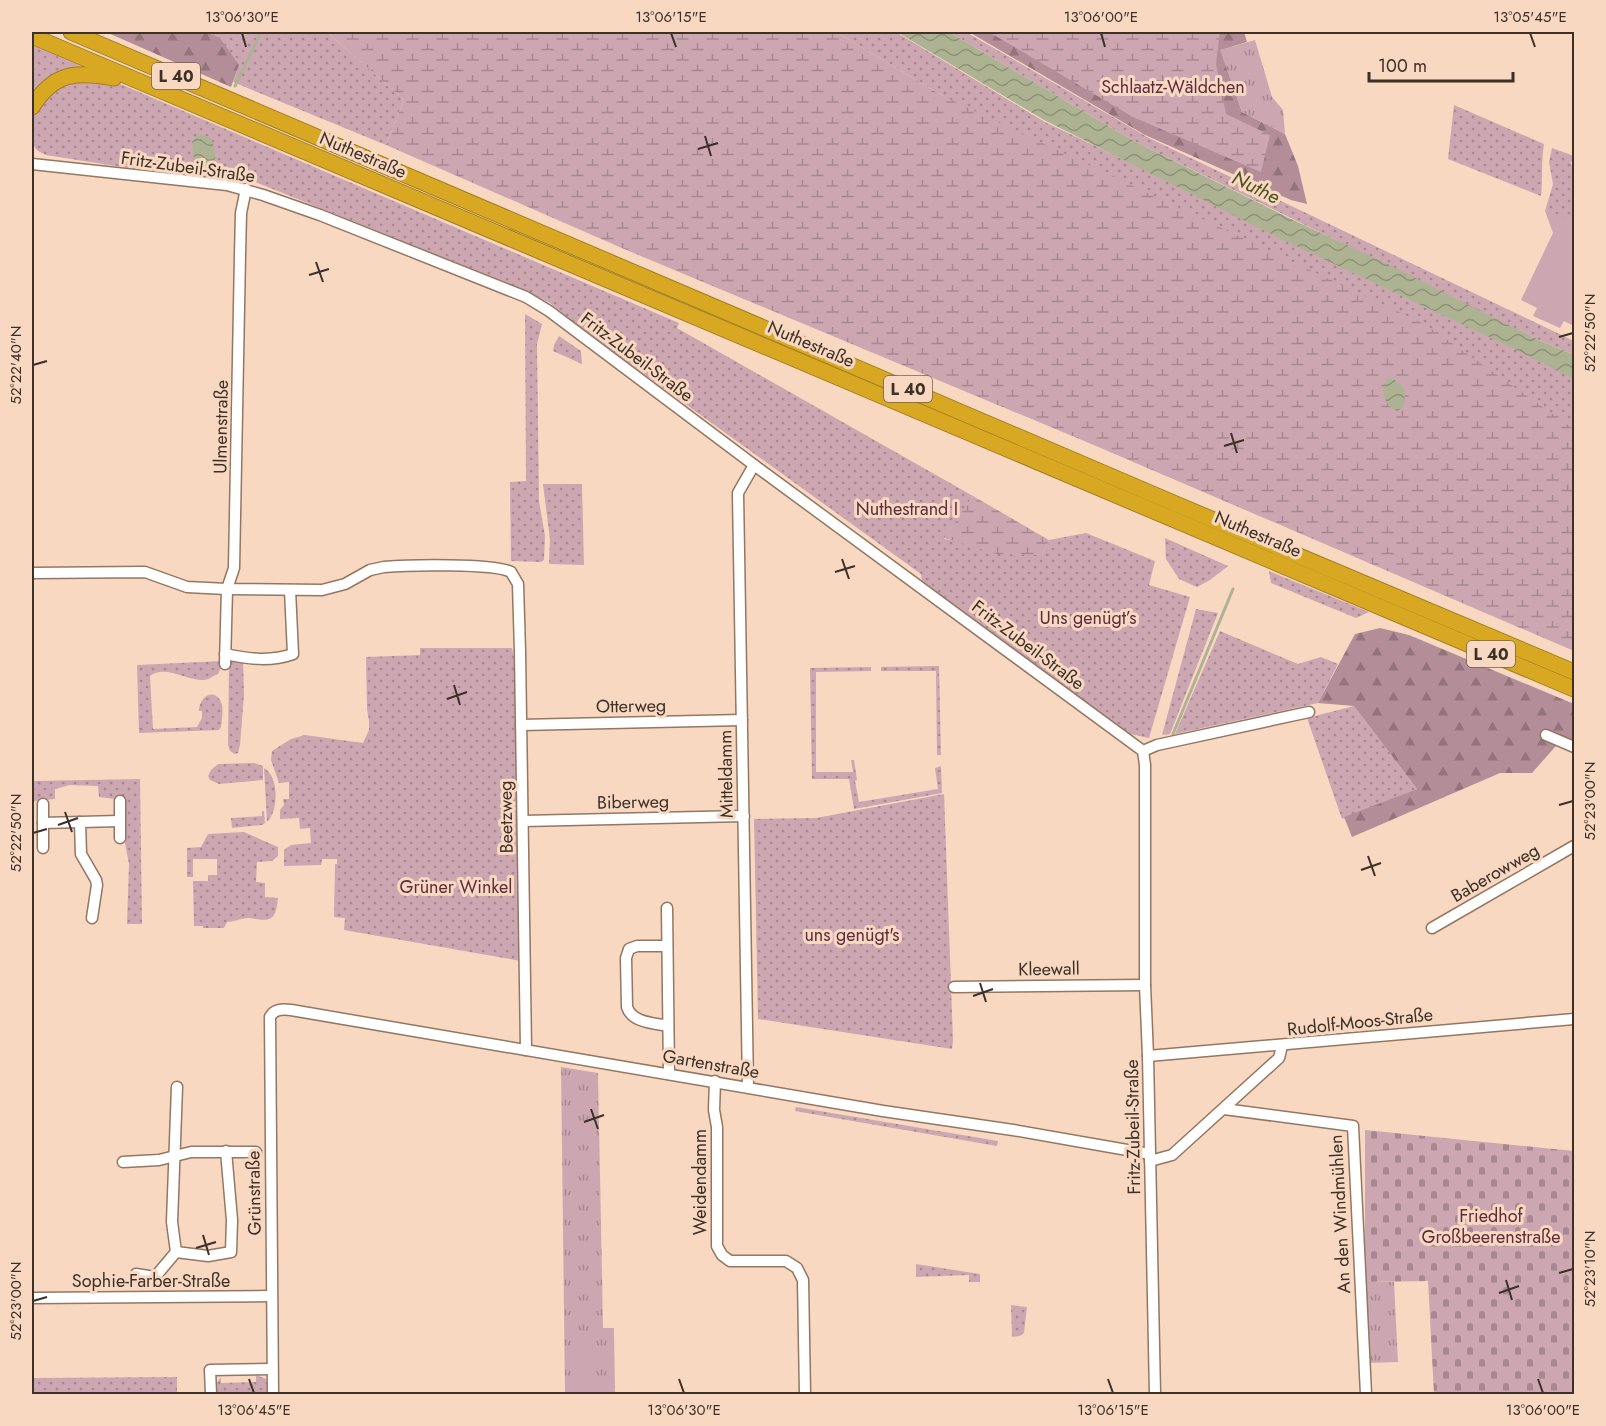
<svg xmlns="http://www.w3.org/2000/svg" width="1606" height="1426" font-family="Jost,sans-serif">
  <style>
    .grass { fill: url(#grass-dots) }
    .forest { fill: url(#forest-firs) }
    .wetland { fill: url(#wetland-marsh) }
    .cemetery { fill: url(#cemetery-stones) }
    .park { fill: url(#park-tufts) }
    .pitch { fill: #cca7b2 }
    .water { fill: url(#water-waves) }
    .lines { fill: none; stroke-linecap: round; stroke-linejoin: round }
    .stream { stroke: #adb392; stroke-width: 3 }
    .minor-casing { stroke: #937762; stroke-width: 13 }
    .highway-casing { stroke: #a27e24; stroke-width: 17 }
    .minor { stroke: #fff; stroke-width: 10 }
    .highway { stroke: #d9a822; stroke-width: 15 }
    .ticks { fill: none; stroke: #3c3027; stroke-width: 2 }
    .labels { text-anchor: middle; stroke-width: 6; stroke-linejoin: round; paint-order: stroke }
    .shield { fill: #f8d8c1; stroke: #746255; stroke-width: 1.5 }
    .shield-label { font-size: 16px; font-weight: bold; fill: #3c3027 }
    .park-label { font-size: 18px; fill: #5d2b3d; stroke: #f8d8c1 }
    .street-label { font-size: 18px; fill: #3c3027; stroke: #f8d8c1 }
    .water-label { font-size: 20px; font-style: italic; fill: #4d531e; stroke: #f8d8c1 }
    .neatline { fill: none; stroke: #3c3027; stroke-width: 2 }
    .ticks-label { font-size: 15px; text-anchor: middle; fill: #3c3027 }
  </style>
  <defs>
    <pattern id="grass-dots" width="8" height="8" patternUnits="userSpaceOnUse" patternTransform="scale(1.5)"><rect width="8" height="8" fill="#cca7b2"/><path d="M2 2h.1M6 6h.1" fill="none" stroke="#a78891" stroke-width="1.8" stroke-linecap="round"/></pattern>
    <pattern id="forest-firs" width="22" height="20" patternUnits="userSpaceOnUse" patternTransform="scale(1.5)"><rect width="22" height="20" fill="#b38e99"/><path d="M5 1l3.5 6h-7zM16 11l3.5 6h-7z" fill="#93747d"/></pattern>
    <pattern id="wetland-marsh" width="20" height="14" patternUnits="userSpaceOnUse" patternTransform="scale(1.5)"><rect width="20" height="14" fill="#cca7b2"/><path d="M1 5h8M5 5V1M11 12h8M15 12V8" fill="none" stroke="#a78891"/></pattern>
    <pattern id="cemetery-stones" width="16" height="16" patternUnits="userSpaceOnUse" patternTransform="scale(1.5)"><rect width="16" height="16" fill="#cca7b2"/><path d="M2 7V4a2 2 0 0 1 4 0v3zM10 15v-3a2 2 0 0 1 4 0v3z" fill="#a78891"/></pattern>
    <pattern id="park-tufts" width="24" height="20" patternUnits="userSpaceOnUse" patternTransform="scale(1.5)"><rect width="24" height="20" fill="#cca7b2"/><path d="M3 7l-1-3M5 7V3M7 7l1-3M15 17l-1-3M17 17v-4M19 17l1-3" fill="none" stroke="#a78891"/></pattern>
    <pattern id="water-waves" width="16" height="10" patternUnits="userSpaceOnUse" patternTransform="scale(1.5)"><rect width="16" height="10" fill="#adb392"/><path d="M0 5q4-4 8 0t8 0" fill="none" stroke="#8e9277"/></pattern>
  </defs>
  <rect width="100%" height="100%" fill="#f8d8c1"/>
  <g class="grass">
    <path d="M213 32H327L404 100 386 145 233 82 239 65 212 35Z"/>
    <path d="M836 32H896L1045 122 1574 375V491L943 96Z"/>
    <path d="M949 32H966L1149 138 1574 341V355L1541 341 1134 141Z"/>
    <path d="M32 45 83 67 32 97Z"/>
    <path d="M70 80 118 83 679 323 677 328 973 496 944 539 1042 555 1049 540 1086 533 1155 561 1149 585 1190 597 1149 738 1130 734 922 581 921 574 594 338 550 303 517 287 250 180 128 168 46 155C43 153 39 152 37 150 27 140 31 113 39 103 45 94 61 87 70 80Z"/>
    <path d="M1454 105 1544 144C1541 162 1543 179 1541 196L1448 159Z"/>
    <path d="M1552 148 1574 156V162H1570L1574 168V236L1545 211 1553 184 1549 162Z"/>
    <path d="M525 314 542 324 537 344 539 501 545 536 544 560 541 562 511 561 510 482 526 481Z"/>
    <path d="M559 336 581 351 582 364 553 351 554 345Z"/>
    <path d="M543 484H582L584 565 549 564 550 539Z"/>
    <path d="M1165 538 1228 566 1210 580 1197 587 1179 579 1166 559Z"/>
    <path d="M1269 571 1369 612 1356 618 1271 583Z"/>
    <path d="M1196 609 1218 613 1170 734 1162 735Z"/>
    <path d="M1220 631 1298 664 1321 657 1338 664 1318 703 1175 734Z"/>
    <path d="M420 648H512L515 662 521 961 344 930 345 918 334 917 335 864H337V859H322L321 865 284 866V850L291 845 311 843 310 828 300 829 299 818 280 819V810L284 805 283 799H289V782L279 783 271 760 272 751 291 739 305 735 363 743 369 730V721L367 709 366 657 420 655Z"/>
    <path d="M243 660 244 695 240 745 238 753 235 754 230 751 228 745 229 661Z"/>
    <path d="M222 661 221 667 218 674C213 676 208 680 204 680 187 681 165 664 150 676L153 729 197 727 202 718V711H199C199 697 214 687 221 702 224 708 222 719 221 727L219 730 139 733 137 665Z"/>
    <path d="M939 666 941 755H937L936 671H881V667Z"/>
    <path d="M871 667V671L816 672V772H853L851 760H854L857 780 855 781 859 802 938 789 935 768 941 766 942 793 854 809 849 779H812L810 668Z"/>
    <path d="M1354 706 1417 789 1342 819 1307 718Z"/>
    <path d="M254 763 263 766V780L219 784 210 780 208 776 211 770 218 764Z"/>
    <path d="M264 768C279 776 279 811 267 822Z"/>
    <path d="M140 779 142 924H127L129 864 124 838 126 816 124 800 99 797 98 786 70 785 55 789V799L34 801V781Z"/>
    <path d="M944 794 953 1040 952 1049 758 1019 754 819 816 818Z"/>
    <path d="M262 811H264L265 823 262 825 232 828 231 818 262 816Z"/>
    <path d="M244 832 278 847V856L272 861 257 862 256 882 265 883V897L278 898C275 925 269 920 248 918 241 918 234 922 227 922L224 928H203V926H194L193 881H208V875H217V859H193V877H187V848L201 847 208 834Z"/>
    <path d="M796 1107 998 1141 997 1146 795 1111Z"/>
    <path d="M916 1264 980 1274V1282H969V1275L916 1277Z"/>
    <path d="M1011 1305 1027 1307 1024 1333 1020 1336 1012 1337Z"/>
    <path d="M256 1375 266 1379 270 1394H216V1384L221 1377V1383L256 1382Z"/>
    <path d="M177 1377V1394H32V1378Z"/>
  </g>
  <g class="forest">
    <path d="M106 32H206L220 38 239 65 231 87Z"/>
    <path d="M969 32H1244L1247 42 1221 50 1242 112 1285 134 1298 166 1307 204 1291 200 1145 135Z"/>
    <path d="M1380 628 1409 635 1574 704V742L1562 737 1555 747 1532 773H1500L1352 837 1344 817 1417 789 1354 706 1318 703 1355 634Z"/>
  </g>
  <g class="wetland">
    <path d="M327 32H836L943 96 1426 325 1574 429V651L1096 446 624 249 386 145 404 100Z"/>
    <path d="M989 32H1220L1216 64 1226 114 1270 135 1261 172 1133 117Z"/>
    <path d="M973 496 1049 540 1042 555 997 554 944 538Z"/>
  </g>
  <path class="cemetery" d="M1365 1130 1574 1151V1394H1434L1428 1281 1365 1282Z"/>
  <g class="park">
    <path d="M1255 40 1272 97 1283 110 1285 134 1242 112 1220 50Z"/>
    <path d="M561 1067 598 1073 603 1328H614L615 1394H565Z"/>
    <path d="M1365 1282H1394L1398 1362 1368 1363Z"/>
  </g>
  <g class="pitch">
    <path d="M1545 211 1574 222V326L1564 321 1560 328 1533 316 1537 308 1521 300 1553 233Z"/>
    <rect x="573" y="1340" width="22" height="53"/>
  </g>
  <g class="water">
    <path d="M897 32H949L1134 141 1291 219 1394 267 1541 341 1574 355V379L1506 345 1279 238 1044 120Z"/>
    <path d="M202 135 211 138C216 152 221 175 199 170L194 159 192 142 196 136Z"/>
    <path d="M1391 378C1407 386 1406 392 1403 408L1397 411C1383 405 1381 391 1386 379Z"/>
  </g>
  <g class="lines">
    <g class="stream">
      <path d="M235 86 261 32"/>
      <path d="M1173 734 1233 589"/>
    </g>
    <defs>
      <g id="minor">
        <path d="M32 164 227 185 263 195 320 215 526 297 549 311 754 465 1143 751 1145 765V985L1148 1056 1155 1394"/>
        <path d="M32 573 145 572 187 587 227 589 322 590 345 584 370 570 384 567C407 565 494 563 511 572L518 584 520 652 526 1050"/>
        <path d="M225 654C249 659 270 662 293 654L290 590"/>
        <path d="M225 664 227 589 234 568 240 255 241 213 246 189"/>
        <path d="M521 725 742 720"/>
        <path d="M1546 735 1574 747"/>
        <path d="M1143 751 1157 745 1309 712"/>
        <path d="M120 801V838"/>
        <path d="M43 804V848"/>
        <path d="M523 821 744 816"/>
        <path d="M80 822 81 854 96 880 97 885 92 918"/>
        <path d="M43 823 119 821"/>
        <path d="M667 908 669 1074"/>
        <path d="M1432 928 1574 846"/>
        <path d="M667 946H637L629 949 626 958 627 1007C632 1023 654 1023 668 1026"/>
        <path d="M954 987 1145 985"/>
        <path d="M1148 1056 1574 1019"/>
        <path d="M715 1081 714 1110 717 1127V1246L722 1255 730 1261H786L797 1268 803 1280 805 1394"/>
        <path d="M748 1087 738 493 754 465"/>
        <path d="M1224 1109 1353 1126 1366 1394"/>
        <path d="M1150 1161 1172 1155 1279 1058 1282 1046"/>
        <path d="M123 1162 159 1160 191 1152H256"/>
        <path d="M176 1252 208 1256 231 1252 232 1220 226 1151"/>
        <path d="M136 1274 155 1277 176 1252 172 1222 177 1087"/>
        <path d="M32 1298 271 1296"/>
        <path d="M211 1394 210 1370 272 1369"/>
        <path d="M273 1394 270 1017C274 1009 282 1009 291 1010L883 1111 1013 1130 1150 1154"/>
      </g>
      <g id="highway">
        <path d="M71 32 1178 505 1574 672"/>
        <path d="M32 36 1574 689"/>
        <path d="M32 107C54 72 76 71 114 78"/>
      </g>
    </defs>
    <use href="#minor" class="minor-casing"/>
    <use href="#highway" class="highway-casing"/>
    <use href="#minor" class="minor"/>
    <use href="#highway" class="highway"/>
  </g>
  <path class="ticks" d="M242 33 246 47M671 33 676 47M1101 33 1105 47M1530 33 1535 47M705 136 711 156M698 149 718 143M316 262 323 282M309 275 329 269M1559 337 1573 333M33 365 47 361M1231 433 1237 453M1224 446 1244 440M842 559 849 579M835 572 855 566M454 685 460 705M447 699 467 692M1559 805 1573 801M65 812 72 832M58 825 78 818M33 833 47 829M1368 856 1375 876M1361 870 1381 863M980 983 986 1002M973 996 993 989M591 1109 598 1129M584 1122 604 1115M203 1235 209 1255M196 1248 216 1242M1559 1273 1573 1269M1506 1280 1512 1300M1499 1293 1519 1286M33 1301 47 1297M249 1379 254 1393M679 1379 684 1393M1108 1379 1113 1393M1538 1379 1543 1393"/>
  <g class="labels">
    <g class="shield">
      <rect x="152" y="63" width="48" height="26" rx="4.5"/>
      <rect x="884" y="376" width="48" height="26" rx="4.5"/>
      <rect x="1467" y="641" width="48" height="26" rx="4.5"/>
    </g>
    <g class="shield-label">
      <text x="176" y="82">L 40</text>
      <text x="908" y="395">L 40</text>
      <text x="1491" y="660">L 40</text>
    </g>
    <g class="park-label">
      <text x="1173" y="93">Schlaatz-Wäldchen</text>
      <text x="907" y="515">Nuthestrand I</text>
      <text x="1088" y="624">Uns genügt’s</text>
      <text x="456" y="893">Grüner Winkel</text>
      <text x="852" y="941">uns genügt's</text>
      <text x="1491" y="1222">Friedhof<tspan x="1491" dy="21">Großbeerenstraße</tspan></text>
    </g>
    <g class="street-label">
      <text transform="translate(363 155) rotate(23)" y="6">Nuthestraße</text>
      <text transform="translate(188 167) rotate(8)" y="6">Fritz-Zubeil-Straße</text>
      <text transform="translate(811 344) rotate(23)" y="6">Nuthestraße</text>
      <text transform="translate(637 357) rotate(37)" y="6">Fritz-Zubeil-Straße</text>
      <text transform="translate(221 427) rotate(-89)" y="6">Ulmenstraße</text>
      <text transform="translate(1258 534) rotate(23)" y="6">Nuthestraße</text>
      <text transform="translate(1028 645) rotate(37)" y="6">Fritz-Zubeil-Straße</text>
      <text transform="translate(631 706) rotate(-1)" y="6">Otterweg</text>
      <text transform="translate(726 774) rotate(-91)" y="6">Mitteldamm</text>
      <text transform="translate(633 802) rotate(-1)" y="6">Biberweg</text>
      <text transform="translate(506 817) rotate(-91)" y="6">Beetzweg</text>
      <text transform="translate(1495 873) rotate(-30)" y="6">Baberowweg</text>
      <text transform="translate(1049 969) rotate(-1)" y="6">Kleewall</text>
      <text transform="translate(1360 1022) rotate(-6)" y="6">Rudolf-Moos-Straße</text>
      <text transform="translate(711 1064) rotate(10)" y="6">Gartenstraße</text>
      <text transform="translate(1133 1127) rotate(-91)" y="6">Fritz-Zubeil-Straße</text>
      <text transform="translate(700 1182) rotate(-90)" y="6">Weidendamm</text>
      <text transform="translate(254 1193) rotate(-91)" y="6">Grünstraße</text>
      <text transform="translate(1340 1214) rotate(-93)" y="6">An den Windmühlen</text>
      <text x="151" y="1287">Sophie-Farber-Straße</text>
    </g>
    <g class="water-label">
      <text transform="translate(1256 187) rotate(26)" y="7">Nuthe</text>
    </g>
  </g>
  <rect width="1606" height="1426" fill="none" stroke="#f8d8c1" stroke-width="66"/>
  <path d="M1369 72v9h144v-9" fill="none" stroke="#3c3027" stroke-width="3"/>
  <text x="1378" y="72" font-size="18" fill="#3c3027" stroke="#f8d8c1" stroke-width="4.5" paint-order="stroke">100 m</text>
  <rect x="33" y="33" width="1540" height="1360" class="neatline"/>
  <g class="ticks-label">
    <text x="242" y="22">13°06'30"E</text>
    <text x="671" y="22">13°06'15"E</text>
    <text x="1101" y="22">13°06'00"E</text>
    <text x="1530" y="22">13°05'45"E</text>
    <text transform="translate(1590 333) rotate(-90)" y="5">52°22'50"N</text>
    <text transform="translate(16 365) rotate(-90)" y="5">52°22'40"N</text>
    <text transform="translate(1590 801) rotate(-90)" y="5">52°23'00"N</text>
    <text transform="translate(16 833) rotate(-90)" y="5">52°22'50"N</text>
    <text transform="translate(1590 1269) rotate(-90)" y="5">52°23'10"N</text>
    <text transform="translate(16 1301) rotate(-90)" y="5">52°23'00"N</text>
    <text x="254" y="1415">13°06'45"E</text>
    <text x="684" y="1415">13°06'30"E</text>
    <text x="1113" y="1415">13°06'15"E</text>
    <text x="1543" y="1415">13°06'00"E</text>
  </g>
</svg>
